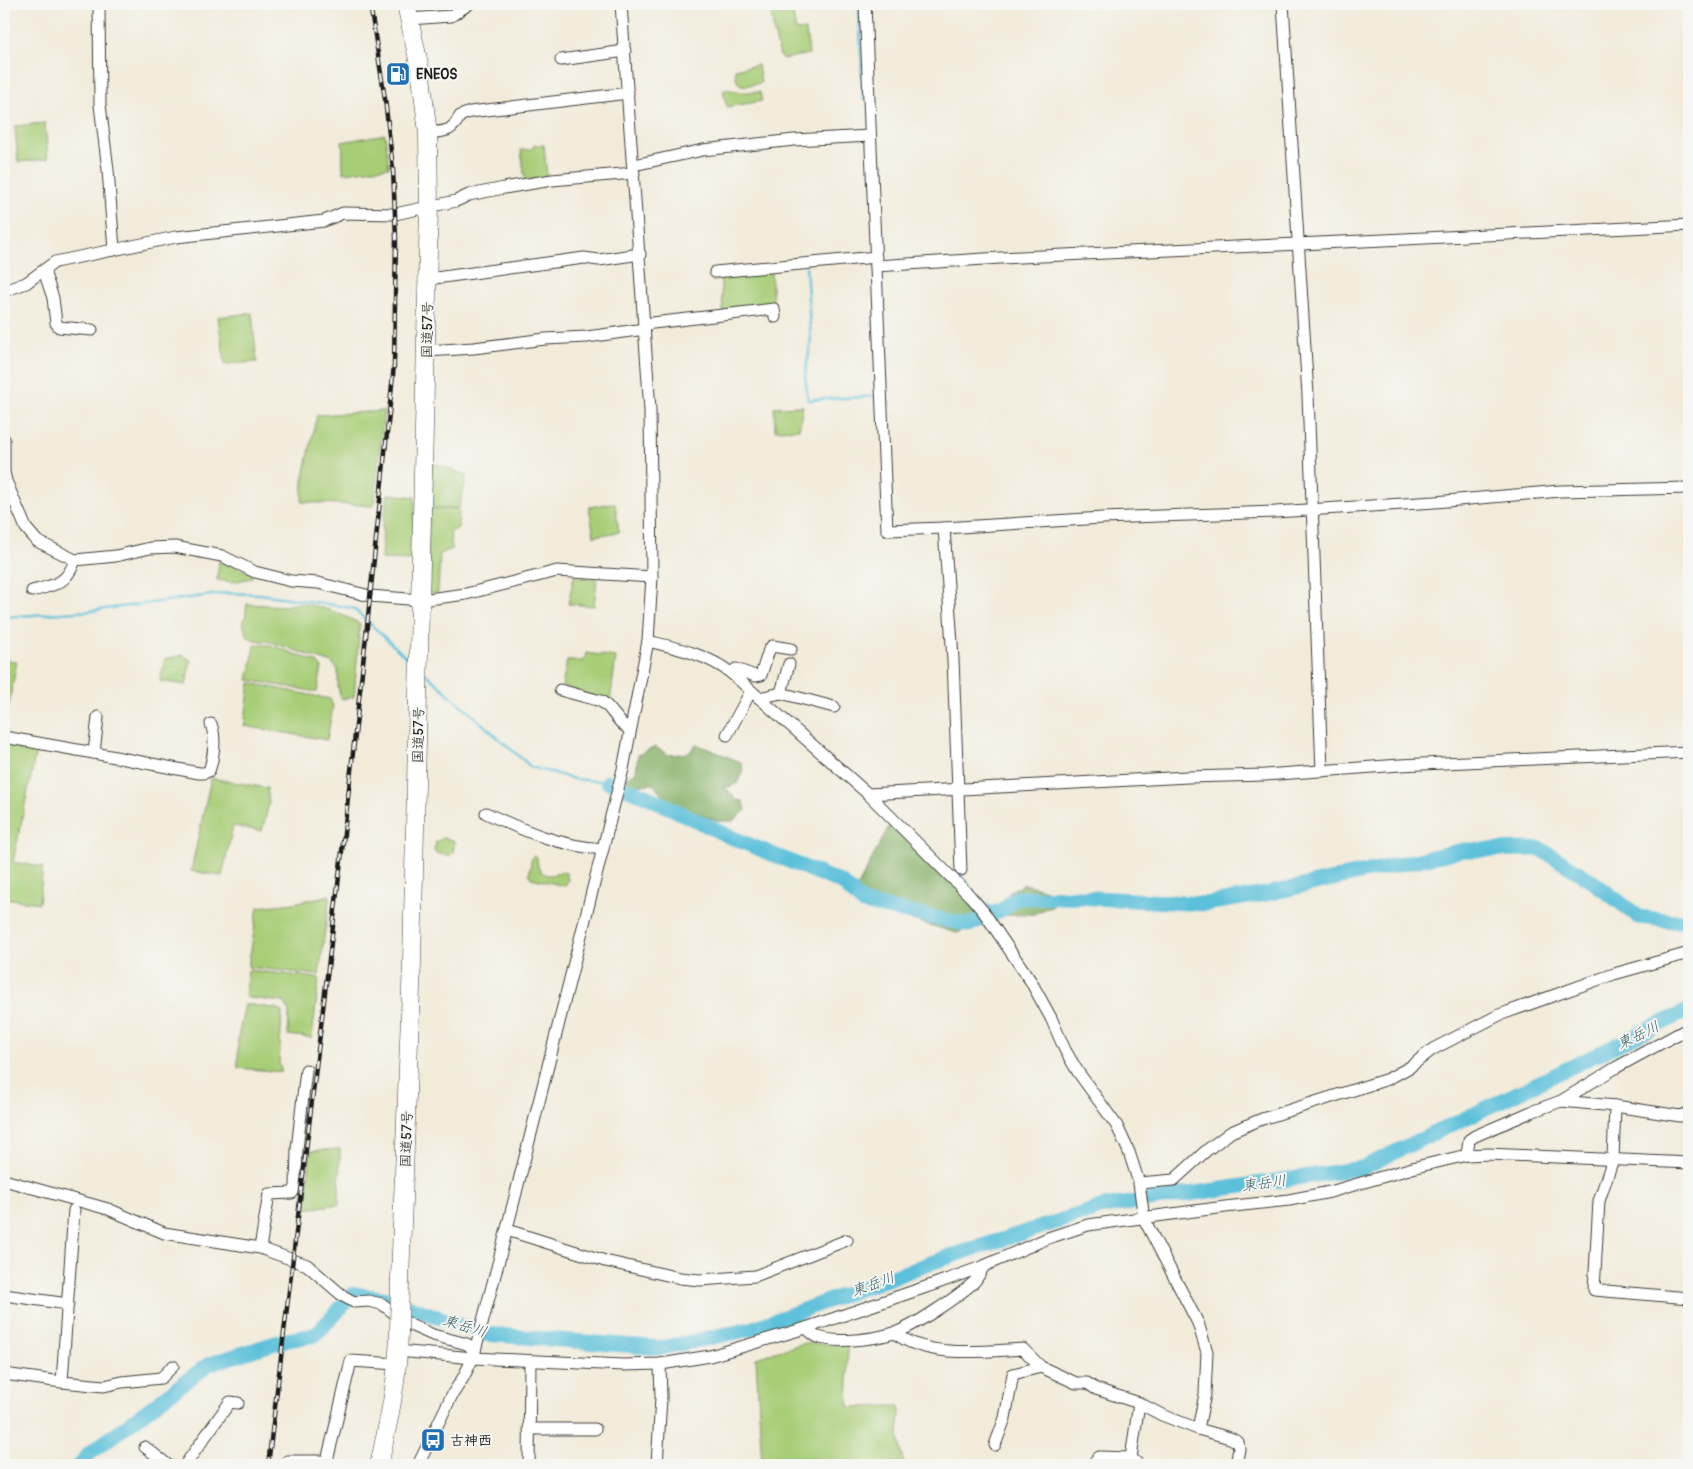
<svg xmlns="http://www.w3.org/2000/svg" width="1693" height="1469" font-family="Pangolin,'Klee One',sans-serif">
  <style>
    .green { fill: #a8cd77; stroke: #62744a }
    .forest { fill: #86b068; stroke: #516642 }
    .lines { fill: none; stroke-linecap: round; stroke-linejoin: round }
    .stream { stroke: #5cc0da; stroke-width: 2.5 }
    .river { stroke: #5cc0da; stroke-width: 15 }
    .minor-casing { stroke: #3c3b38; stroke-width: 13 }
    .highway-casing { stroke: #3c3b38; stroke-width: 19 }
    .minor { stroke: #fff; stroke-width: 11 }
    .highway { stroke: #fff; stroke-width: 18 }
    .rail-casing { stroke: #1c1c1c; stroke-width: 4.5 }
    .rail { stroke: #f6f6f2; stroke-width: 2.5; stroke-dasharray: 8; stroke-linecap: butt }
    .highway-bridge-casing { stroke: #3c3b38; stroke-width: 19; stroke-linecap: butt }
    .highway-bridge { stroke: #fff; stroke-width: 18 }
    .labels { text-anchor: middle; stroke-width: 4; stroke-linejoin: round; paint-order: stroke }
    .poi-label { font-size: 14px; font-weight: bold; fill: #1c1c1c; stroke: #f6f6f2; text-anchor: start }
    .street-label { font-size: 14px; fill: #1c1c1c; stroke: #f6f6f2 }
    .water-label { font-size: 15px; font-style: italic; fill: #365e68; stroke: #f6f6f2 }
  </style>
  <rect width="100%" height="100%" fill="#f6f6f2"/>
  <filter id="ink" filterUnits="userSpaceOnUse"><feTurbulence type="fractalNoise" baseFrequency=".02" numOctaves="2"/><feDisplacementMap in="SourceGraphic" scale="10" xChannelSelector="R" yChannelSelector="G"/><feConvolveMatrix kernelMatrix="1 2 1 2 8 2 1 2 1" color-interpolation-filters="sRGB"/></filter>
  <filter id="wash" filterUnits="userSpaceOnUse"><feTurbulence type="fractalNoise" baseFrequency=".0096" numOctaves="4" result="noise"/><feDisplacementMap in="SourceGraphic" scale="20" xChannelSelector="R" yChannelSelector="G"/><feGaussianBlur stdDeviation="1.12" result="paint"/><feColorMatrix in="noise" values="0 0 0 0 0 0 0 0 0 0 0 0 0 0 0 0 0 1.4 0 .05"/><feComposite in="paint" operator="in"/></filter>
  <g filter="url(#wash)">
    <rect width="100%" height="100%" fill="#f2ebda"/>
    <g class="green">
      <path d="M770 4H791L796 31 806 30 809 54 783 59 780 57 774 33Z"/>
      <path d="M758 65 761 83C743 86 736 90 735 69Z"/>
      <path d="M726 89 740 92H760L762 101 727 107 723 91Z"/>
      <path d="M45 123 48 159 18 162 15 126Z"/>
      <path d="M385 134 389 167 344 173C341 162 344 153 342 142Z"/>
      <path d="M534 145H544L547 177 525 181 521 150 532 149Z"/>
      <path d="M771 271 773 305 723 311 720 275Z"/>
      <path d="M252 313 257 362 225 364 218 317Z"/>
      <path d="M803 406 799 429 775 430 774 407Z"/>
      <path d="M384 411 374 506 302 502 303 481 317 415Z"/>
      <path d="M432 463 467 475 459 508H430Z"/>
      <path d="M388 494 415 497 413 560 381 559 383 525Z"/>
      <path d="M615 503 619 532 594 536 589 507Z"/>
      <path d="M429 509H459L458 528 450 532 452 549 440 554 438 593H427Z"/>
      <path d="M219 561 253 574 251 578 233 582 217 580Z"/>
      <path d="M574 576 597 579 594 606 568 604Z"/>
      <path d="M299 603C321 606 341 613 360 624L354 697 341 699 338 687V670L332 663 271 642 254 640 248 637 242 621 245 619 247 604 284 606Z"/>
      <path d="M255 645H270L317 662 322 668 317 692 248 680Z"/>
      <path d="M586 653 616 657 610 702 562 686 567 661H584Z"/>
      <path d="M183 655 191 660 186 685 160 681 165 659Z"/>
      <path d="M4 659 17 662 4 731Z"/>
      <path d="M250 683 330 699 333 706 327 740 244 726Z"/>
      <path d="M4 741 37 747 13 862 43 867 39 903 4 898Z"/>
      <path d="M211 778 267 788 269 803 262 831 233 826 222 876 191 871Z"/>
      <path d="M443 838 453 840 455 842 453 853 449 856 436 853 434 851 436 842Z"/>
      <path d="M535 855 537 857 538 867C549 883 554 870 566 873L568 880 565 886 531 878 529 874 532 857Z"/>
      <path d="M330 895 319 975 248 967 258 907 294 903Z"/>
      <path d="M248 970 319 978 312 1038 288 1035 289 1012 284 1002 248 998 245 996Z"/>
      <path d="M245 1004 279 1009 282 1013 279 1064 282 1072 238 1068V1038Z"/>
      <path d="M340 1149 339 1204 306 1209 310 1151Z"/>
      <path d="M804 1343 847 1345 849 1407 900 1406 899 1439 904 1465H762L756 1358Z"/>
    </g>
    <g class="forest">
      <path d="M696 744 741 762 743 769 738 783 729 787H723L729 791 736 800 743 801 746 810 733 821H717L670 803 653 784 637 785 624 782 625 778 636 772 638 755 655 747 669 755 689 753Z"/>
      <path d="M889 826 970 894 977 920 995 910 1012 890 1025 884 1070 897 1034 914 997 916 957 933 873 909 857 888Z"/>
    </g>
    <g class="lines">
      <g class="stream">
        <path d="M859 4 863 100"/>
        <path d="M806 267 811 341 805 375 808 400 877 396V397"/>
        <path d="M4 617 90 611 227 593 260 594 353 608 411 662"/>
        <path d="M425 673 531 767 574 779 608 782"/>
        <path d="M959 874C970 885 978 900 991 907"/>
      </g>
      <g class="river">
        <path d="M608 782 644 795 726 835 842 883 863 903 969 925 1003 909 1016 898 1077 897 1205 904 1266 894 1463 850 1540 849 1588 878 1639 917 1673 921H1689"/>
        <path d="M80 1465 90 1453 209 1364 282 1341 315 1335 354 1294 388 1299 485 1334 661 1348 751 1329 939 1260 1103 1207 1362 1168 1689 1010"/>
      </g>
    </g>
  </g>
  <g filter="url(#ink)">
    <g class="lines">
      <defs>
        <g id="minor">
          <path d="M99 4 100 105 108 170 114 250"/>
          <path d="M865 4 887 530 944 528 953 659 961 870"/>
          <path d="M1283 4 1308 395 1322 771"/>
          <path d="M409 19 451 16 469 4"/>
          <path d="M561 60 625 51"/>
          <path d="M428 133C445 131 451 133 460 116L470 112 628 93"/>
          <path d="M634 165 703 150 794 140 870 136"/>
          <path d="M876 266 1000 258 1384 240 1689 225"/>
          <path d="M44 271 53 298 56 323 59 327 92 330"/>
          <path d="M715 272 876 257"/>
          <path d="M428 279 584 258 599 260 640 254"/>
          <path d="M4 291 26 283 55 262 176 237 324 221 343 213 395 214 456 201 469 195 504 188 552 180 634 173"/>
          <path d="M644 324 774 309 775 317"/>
          <path d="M427 351 474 348 545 339 587 337 645 329"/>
          <path d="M4 439V472L6 481 26 528 37 541 75 560 116 556 150 548 175 547 222 556 255 572 291 581 318 583 370 596 421 600 466 594 557 571 652 577"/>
          <path d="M944 528 1102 518 1275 512 1435 502 1560 491 1689 488"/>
          <path d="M32 591C55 585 67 584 75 560"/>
          <path d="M648 641C676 648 707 654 731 673L868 794 970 896 983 911 1030 980 1051 1018 1065 1050 1078 1072 1117 1126 1129 1152 1139 1183 1144 1219 1198 1323 1207 1352 1205 1394 1198 1429"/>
          <path d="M731 673 736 669 755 676 761 675 769 650 772 646 791 649"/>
          <path d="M560 690 601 701 608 707 622 724 630 730"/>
          <path d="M781 693 789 664"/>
          <path d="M759 698 781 693 834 707"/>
          <path d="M98 717 94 753 199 773H204L209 771C214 757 216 737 211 724"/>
          <path d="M727 735 751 691"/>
          <path d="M4 737 94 753"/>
          <path d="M868 794 1188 777 1265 775 1400 765 1689 752"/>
          <path d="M486 813C524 831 560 846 603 849"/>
          <path d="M1561 1101 1615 1106 1613 1159 1599 1201 1594 1290 1689 1298"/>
          <path d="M1615 1106 1680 1116 1689 1113"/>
          <path d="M1467 1155 1469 1140 1475 1136 1531 1112 1561 1101 1617 1067 1689 1028"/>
          <path d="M4 1180 108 1209 164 1233 260 1248 307 1265 343 1296 354 1302 368 1301 382 1304 410 1325 433 1335 467 1344 475 1351"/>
          <path d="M1139 1183 1174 1180 1207 1150 1231 1132 1262 1119 1388 1079 1410 1067 1433 1049 1499 1015 1614 974 1689 953"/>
          <path d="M74 1210 62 1382 104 1386 122 1382 161 1378 173 1366"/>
          <path d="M507 1230 605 1261 680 1278 700 1280 755 1276 847 1240"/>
          <path d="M260 1248 269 1194 292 1193 296 1188 297 1149 306 1070"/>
          <path d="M4 1295 68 1304"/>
          <path d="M806 1328C810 1331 814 1336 818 1337 837 1344 874 1339 894 1333 912 1328 960 1295 974 1282 978 1278 981 1271 984 1266"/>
          <path d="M895 1333C927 1359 985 1351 1023 1349L1041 1367 1076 1383H1087L1096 1389 1139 1403 1162 1415 1198 1429 1230 1438 1238 1442 1239 1449 1236 1465"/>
          <path d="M398 1351 473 1358 623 1365 661 1364 710 1356 806 1328 932 1285 984 1266 1048 1238 1088 1225 1225 1207 1289 1200 1330 1192 1416 1167 1467 1155 1488 1154 1689 1163"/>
          <path d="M4 1374 62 1382"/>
          <path d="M529 1429H595"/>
          <path d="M995 1445 1005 1418 1013 1374 1041 1367"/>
          <path d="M145 1447 168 1465"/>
          <path d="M287 1461H327L351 1361 397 1364"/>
          <path d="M1095 1461 1099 1457 1131 1458"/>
          <path d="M185 1465 230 1402 238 1403"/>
          <path d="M418 1465 452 1395 463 1378 473 1358 499 1260 623 769 648 641 652 577 650 410 621 4"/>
          <path d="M529 1465 530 1361"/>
          <path d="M657 1465 661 1397 660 1364"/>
          <path d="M1137 1465V1463L1131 1458 1139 1403"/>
        </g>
        <g id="highway">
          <path d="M400 1279 412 962 429 206 428 133 420 69 406 4"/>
          <path d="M379 1465C389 1421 398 1378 399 1332"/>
        </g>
      </defs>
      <use href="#minor" class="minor-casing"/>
      <use href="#highway" class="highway-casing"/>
      <use href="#minor" class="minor"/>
      <use href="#highway" class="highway"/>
      <defs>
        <path id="rail" d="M268 1465 341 860 366 636 394 365 396 238 393 169 385 99 370 4"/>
      </defs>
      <use href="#rail" class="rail-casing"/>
      <use href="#rail" class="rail"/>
      <defs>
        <path id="highway-bridge" d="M399 1332 400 1279"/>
      </defs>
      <use href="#highway-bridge" class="highway-bridge-casing"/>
      <use href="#highway-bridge" class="highway-bridge"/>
    </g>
  </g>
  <defs>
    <symbol id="fuel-square" viewBox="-11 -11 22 22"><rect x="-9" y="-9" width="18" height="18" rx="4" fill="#1f6fb2" stroke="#f6f6f2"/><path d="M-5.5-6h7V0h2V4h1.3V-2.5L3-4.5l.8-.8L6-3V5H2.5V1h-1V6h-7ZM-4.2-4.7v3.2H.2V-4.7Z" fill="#fff"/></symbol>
    <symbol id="bus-square" viewBox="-11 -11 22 22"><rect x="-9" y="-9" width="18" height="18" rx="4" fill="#1f6fb2" stroke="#f6f6f2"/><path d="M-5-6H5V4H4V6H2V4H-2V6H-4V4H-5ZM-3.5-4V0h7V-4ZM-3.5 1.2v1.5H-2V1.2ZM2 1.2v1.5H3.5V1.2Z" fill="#fff"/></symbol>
  </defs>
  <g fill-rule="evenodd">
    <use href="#fuel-square" x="384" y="60" width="28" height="28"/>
    <use href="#bus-square" x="419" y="1426" width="28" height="28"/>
  </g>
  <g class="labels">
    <g class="poi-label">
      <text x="416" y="79">ENEOS</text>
      <text x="450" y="1445">古神西</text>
    </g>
    <g class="street-label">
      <text transform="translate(427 330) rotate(-89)" y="5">国道57号</text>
      <text transform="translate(418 735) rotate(-89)" y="5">国道57号</text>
      <text transform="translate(406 1139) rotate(-88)" y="5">国道57号</text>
    </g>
    <g class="water-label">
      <text transform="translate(1638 1035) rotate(-26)" y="5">東岳川</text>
      <text transform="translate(1264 1183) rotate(-8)" y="5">東岳川</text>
      <text transform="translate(873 1284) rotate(-20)" y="5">東岳川</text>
      <text transform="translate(465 1326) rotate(17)" y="5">東岳川</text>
    </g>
  </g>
  <rect width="1693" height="1469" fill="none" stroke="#f6f6f2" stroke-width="20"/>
</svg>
